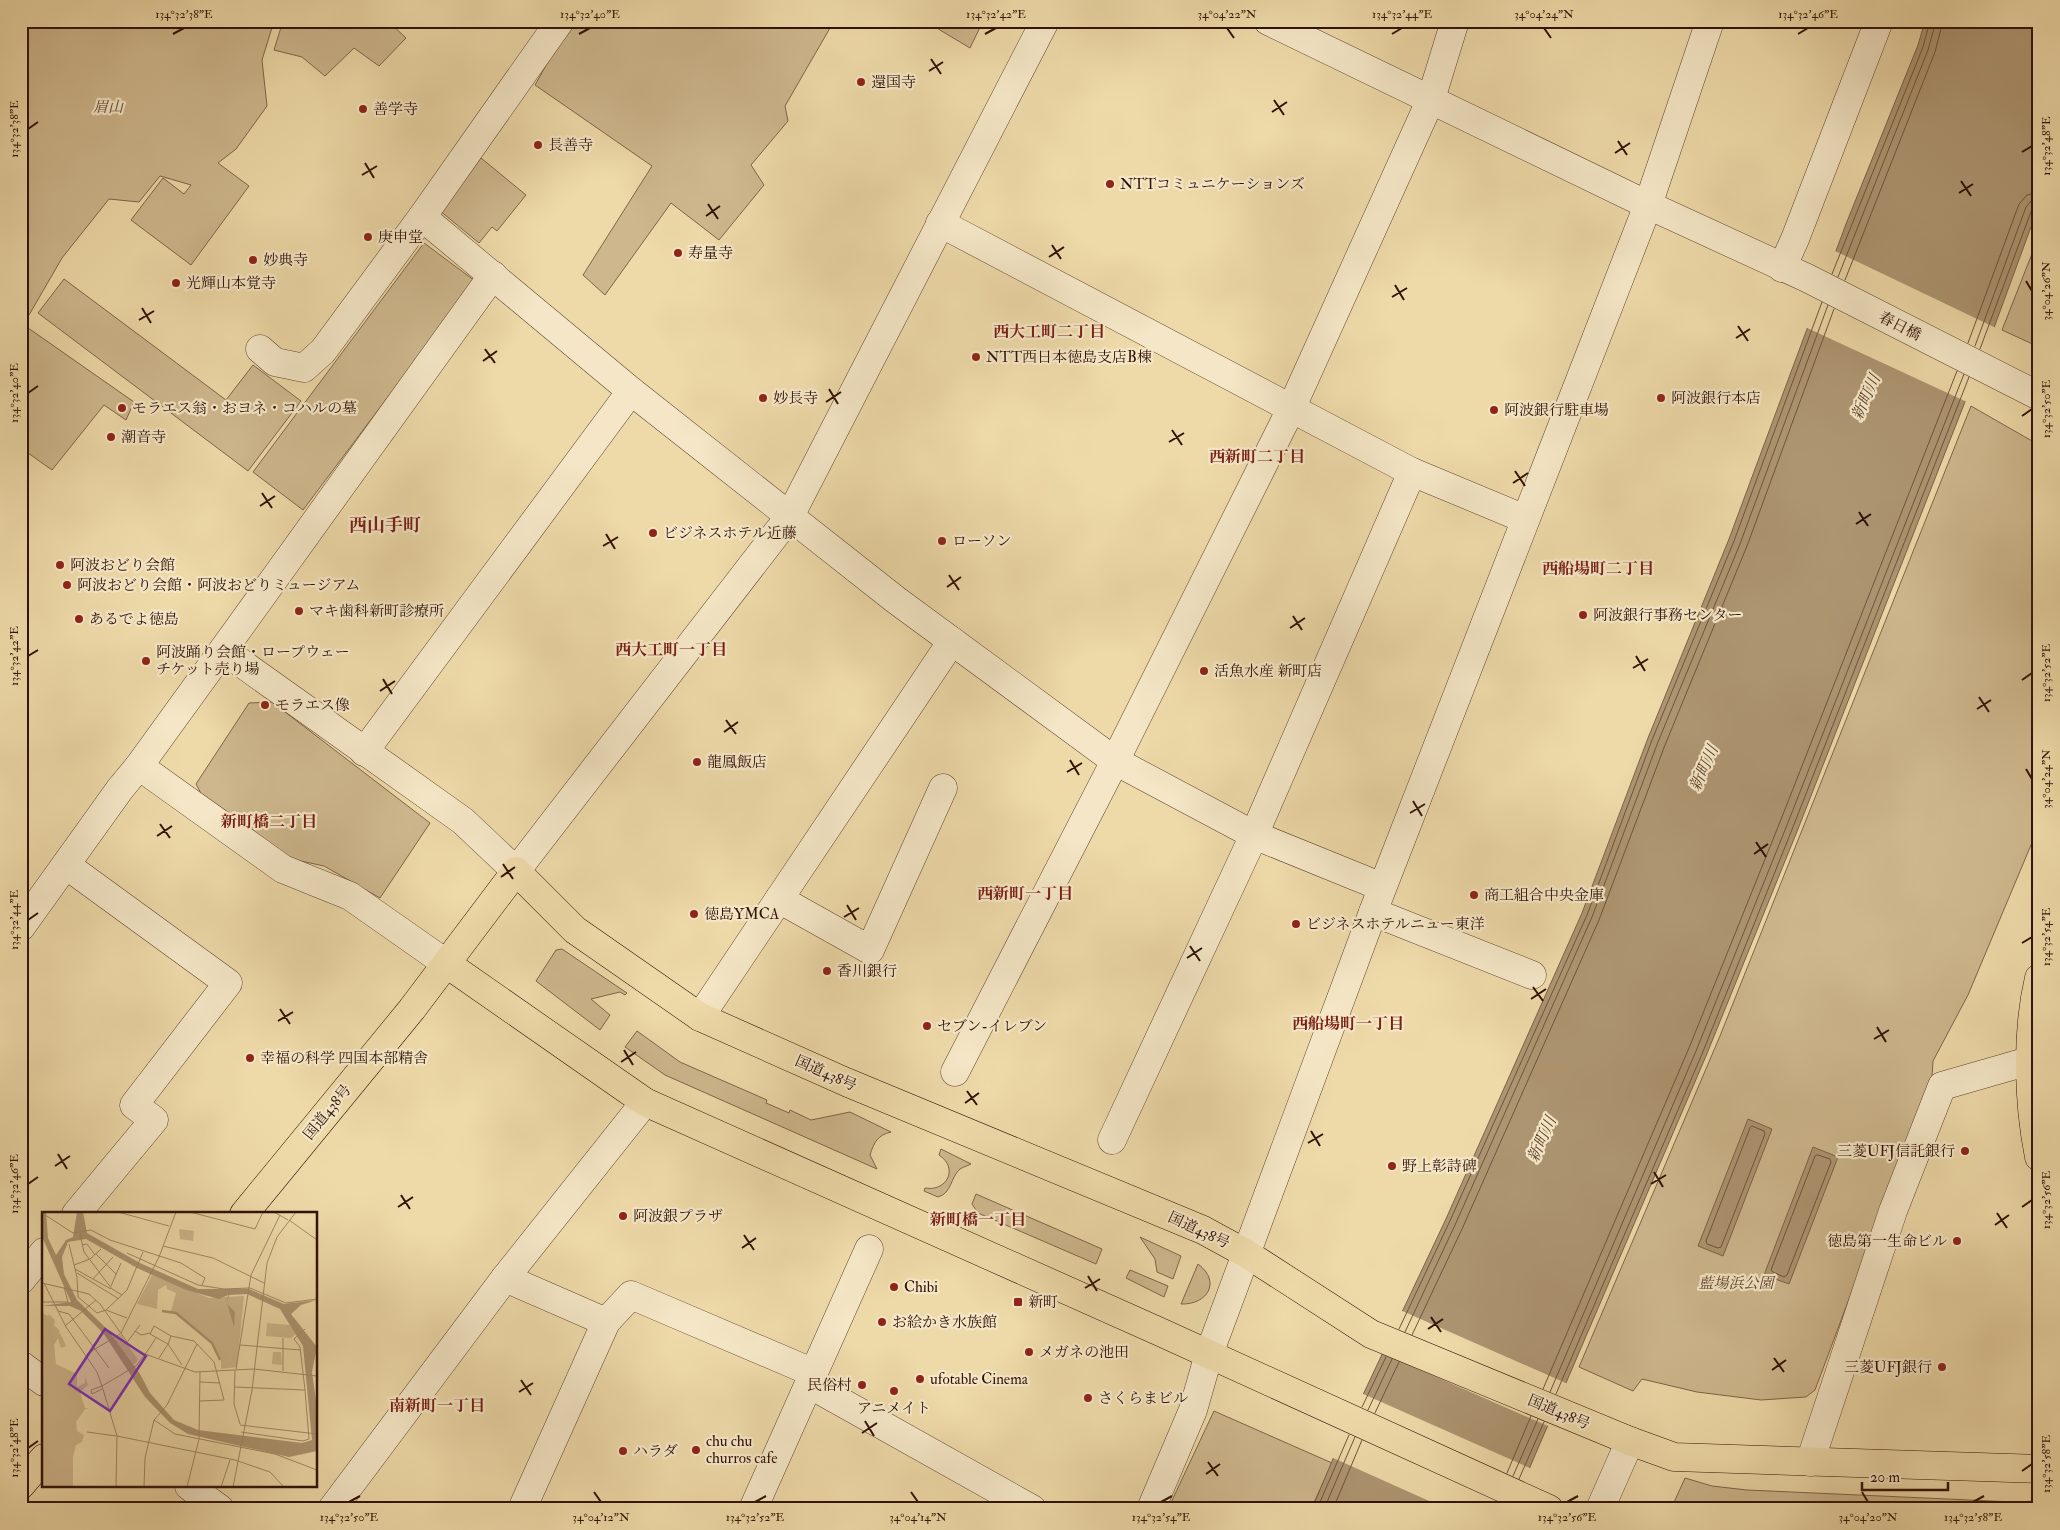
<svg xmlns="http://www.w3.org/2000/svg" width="2060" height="1530" font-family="'IM FELL Double Pica','Noto Serif JP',serif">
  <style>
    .green { fill: #ceb78d; stroke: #7f644a }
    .water { fill: #ad9571; stroke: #7b6147 }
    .pier { fill: #eed9a8 }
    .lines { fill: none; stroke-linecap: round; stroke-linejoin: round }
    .shore { stroke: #6e543c; stroke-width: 1 }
    .minor-casing { stroke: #60442f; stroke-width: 29 }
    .highway-casing { stroke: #301207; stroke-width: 29 }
    .minor { stroke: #f4e6c6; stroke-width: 28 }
    .highway { stroke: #eed9a8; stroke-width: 28 }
    .ticks { fill: none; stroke: #301207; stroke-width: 2 }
    .poi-dot { fill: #8f2418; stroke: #f4e6c6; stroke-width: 2 }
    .labels { text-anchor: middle; stroke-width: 4.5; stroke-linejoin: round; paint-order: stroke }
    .poi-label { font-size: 15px; fill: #301207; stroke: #f4e6c6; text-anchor: start }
    .park-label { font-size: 15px; font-style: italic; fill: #5f442f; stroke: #f4e6c6 }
    .street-label { font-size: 15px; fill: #301207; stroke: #f4e6c6 }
    .neighbourhood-label { font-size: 16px; font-weight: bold; fill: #7a1f14; stroke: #f4e6c6 }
    .water-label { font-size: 16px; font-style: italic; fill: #624631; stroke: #f4e6c6 }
    .quarter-label { font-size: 18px; font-weight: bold; fill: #7a1f14; stroke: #f4e6c6 }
    .inset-river { fill: none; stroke: #ad9571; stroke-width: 2.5 }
    .inset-road { fill: none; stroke: #a28968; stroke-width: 1 }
    .view { fill: #7b2cbf; fill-opacity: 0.15; stroke: #7b2cbf; stroke-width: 2.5 }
    .inset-edge { fill: none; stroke: #301207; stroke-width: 2.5 }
    .neatline { fill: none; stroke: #301207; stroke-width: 2 }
    .ticks-label { font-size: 12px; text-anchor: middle; fill: #301207 }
  </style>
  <rect width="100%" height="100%" fill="#eed9a8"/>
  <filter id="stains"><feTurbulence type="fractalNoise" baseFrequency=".004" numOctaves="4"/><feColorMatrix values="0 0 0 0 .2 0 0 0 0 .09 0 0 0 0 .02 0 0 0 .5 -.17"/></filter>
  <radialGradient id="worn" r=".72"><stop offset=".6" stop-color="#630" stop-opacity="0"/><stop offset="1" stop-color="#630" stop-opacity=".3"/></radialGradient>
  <g class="green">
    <path d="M21 21H274L262 60 267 106 236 149 218 163 249 186 191 265 131 220 163 178 184 194 191 185 160 176 139 202 109 199 62 258 29 315 21 311Z"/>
    <path d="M283 21H388L406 38 379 66 354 48 325 76 302 57 274 50Z"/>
    <path d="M571 21H834L785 106 788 121 751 165 764 185 719 240 671 203 605 295 583 275 652 166 535 85Z"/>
    <path d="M925 21H983L970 48Z"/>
    <path d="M481 158 526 195 497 231 492 227 479 243 439 210Z"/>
    <path d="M2039 236V347L2002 330Z"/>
    <path d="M424 243 475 281 303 510 253 472Z"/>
    <path d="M64 279 226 400 253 365 301 401 248 471 38 313Z"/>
    <path d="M21 323 134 402 126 420 104 405 52 470 21 448Z"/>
    <path d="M1971 406 2039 445V826L1968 995 1933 1061 1932 1077 1815 1390 1806 1397 1761 1400 1697 1392 1642 1379 1633 1391 1579 1367 1720 1036Z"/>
    <path d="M272 702 430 823 380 898 324 866 287 858 205 801 196 784 249 703Z"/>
    <path d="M562 949 627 993 625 995 620 992 591 999 610 1015 600 1030 536 981 556 950Z"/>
    <path d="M637 1031 680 1062 767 1100 766 1103 789 1113 790 1110 811 1120 850 1112 891 1132C878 1135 874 1142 870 1155L877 1169 665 1075 625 1047Z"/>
    <path d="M941 1149 971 1164C967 1166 963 1167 960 1169 950 1178 952 1193 938 1197L924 1191 925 1188C947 1192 959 1168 939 1155Z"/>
    <path d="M976 1194 1102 1249 1096 1264 978 1213 972 1204Z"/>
    <path d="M1140 1237 1181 1256 1173 1279 1157 1272 1155 1259Z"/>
    <path d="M1198 1264C1222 1282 1207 1305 1181 1304Z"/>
    <path d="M1130 1270 1168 1286 1164 1297 1126 1278Z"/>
    <path d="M1214 1411 1332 1463 1311 1509H1168Z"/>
    <path d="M1685 1478 1712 1486 1747 1490 2014 1502 2039 1501V1509H1671Z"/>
  </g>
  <g class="water">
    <path d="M1925 21H2039V205L1995 325 1798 829 1706 1056 1512 1509H1312L1335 1454 1445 1221 1582 913 1648 738 1729 539 1846 224 1918 45Z"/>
    <path d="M1748 1119 1772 1129 1723 1256 1698 1246Z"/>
    <path d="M1813 1147 1838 1157 1789 1284 1764 1275Z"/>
  </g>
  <g class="pier">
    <path d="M1833 250 1996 328 1967 402 1805 327Z"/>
    <path d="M1400 1310 1568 1384 1550 1427 1380 1352Z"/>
    <path d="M1361 1393 1532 1469 1514 1509H1447L1331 1457Z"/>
  </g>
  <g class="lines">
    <g class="shore">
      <path d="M1832 274 1923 47 1930 21"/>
      <path d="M1838 277 1928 50 1936 21"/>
      <path d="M1845 280 1935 52 1943 21"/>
      <path d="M1968 343 2019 204 2027 195 2039 192"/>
      <path d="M1975 346 2026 207 2031 201 2039 199"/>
      <path d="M1980 349 2032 209 2039 206"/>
      <path d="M1752 1126 1764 1131 1765 1134 1721 1247 1718 1248 1707 1244 1706 1241 1750 1128Z"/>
      <path d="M1818 1155 1830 1159 1831 1162 1787 1275 1784 1277 1773 1272 1771 1270 1815 1156Z"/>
      <path d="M1399 1329 1449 1223 1587 915 1652 740 1734 541 1822 302"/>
      <path d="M1405 1332 1455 1225 1592 917 1658 742 1740 544 1828 305"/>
      <path d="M1412 1335 1462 1229 1599 920 1665 745 1747 546 1834 309"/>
      <path d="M1543 1389 1689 1048 1780 822 1957 371"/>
      <path d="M1550 1392 1696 1051 1787 825 1964 374"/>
      <path d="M1556 1394 1702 1054 1793 827 1969 377"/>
      <path d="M1362 1407 1386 1357"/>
      <path d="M1368 1410 1392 1359"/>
      <path d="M1375 1413 1399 1362"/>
      <path d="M1507 1473 1531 1416"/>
      <path d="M1513 1476 1538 1419"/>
      <path d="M1519 1479 1544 1422"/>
      <path d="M1317 1509 1349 1435"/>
      <path d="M1324 1509 1355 1437"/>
      <path d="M1333 1509 1362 1440"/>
    </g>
    <defs>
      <g id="minor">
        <path d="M560 21 422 217 631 391 896 600 1115 761 1254 835 1382 887"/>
        <path d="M1268 21 1648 205 1807 278 2039 396"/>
        <path d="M940 223 1412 472 1525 519"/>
        <path d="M1782 268 1795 239 1879 21"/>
        <path d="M260 349 275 362 304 368 323 351 422 217"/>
        <path d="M223 650 493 275"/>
        <path d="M364 752 631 391"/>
        <path d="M66 865 228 983 134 1105 154 1120 76 1214"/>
        <path d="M779 899 870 950 943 788"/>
        <path d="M1373 912 1532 975"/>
        <path d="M21 927 120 789 139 766"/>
        <path d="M447 964 350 896 283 869 139 766 223 650 463 821 516 871 790 516 1045 21"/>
        <path d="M700 1017 952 641"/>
        <path d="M955 1072 1115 761 1291 409 1431 99 1455 21"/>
        <path d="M1112 1140 1254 835 1412 472"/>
        <path d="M505 1278 606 1322 522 1509"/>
        <path d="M21 1280 44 1252"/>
        <path d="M606 1322 631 1295 814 1373"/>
        <path d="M21 1365 44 1382"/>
        <path d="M809 1384 1032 1509"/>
        <path d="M1810 1462 1893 1211 1942 1086 2029 1061"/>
        <path d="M189 1486 220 1509"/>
        <path d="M332 1509 505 1278 645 1102"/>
        <path d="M753 1509 869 1249"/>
        <path d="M1151 1509 1193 1410 1209 1354 1373 912 1648 205 1710 21"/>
        <path d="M1600 1509 1630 1441"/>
      </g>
      <g id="highway">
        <path d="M447 964 645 1102 1158 1331 1549 1509"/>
        <path d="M2039 978C2026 1033 2028 1102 2039 1157"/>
        <path d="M244 1214 412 1009 516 871 575 930 700 1017 846 1082 1203 1230 1247 1254 1371 1334 1630 1441 1674 1457 2039 1469"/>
        <path d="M21 1485 44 1458"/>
      </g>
    </defs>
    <use href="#minor" class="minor-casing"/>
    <use href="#highway" class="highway-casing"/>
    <use href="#minor" class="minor"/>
    <use href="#highway" class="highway"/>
  </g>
  <path class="ticks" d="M1227 28 1234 38M1544 28 1551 38M173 34 184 28M579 34 590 28M985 34 996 28M1392 34 1402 28M1798 34 1808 28M931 59 941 74M929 71 943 62M1274 100 1284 115M1272 112 1287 102M28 129 38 122M1618 141 1627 155M2022 152 2032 146M1615 153 1630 143M365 163 374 178M362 175 377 166M1961 181 1971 196M1959 193 1973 184M708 204 718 219M706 216 720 206M1052 245 1061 259M1049 257 1064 247M2026 281 2032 291M1395 285 1404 300M1392 297 1407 288M142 308 151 323M139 320 154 311M1738 326 1748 341M1736 338 1750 329M485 349 495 363M483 361 497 351M829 389 838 404M28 393 38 386M826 402 841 392M2022 416 2032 409M1172 430 1182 445M1169 442 1184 433M1515 471 1525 486M1513 483 1528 473M262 493 272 508M260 506 275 496M1859 512 1868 526M1856 524 1871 514M606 534 615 549M603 546 618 537M949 575 959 590M947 587 961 577M1293 616 1302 630M1290 628 1305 618M28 656 38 650M1636 656 1645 671M1633 668 1648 659M383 679 392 694M2022 680 2032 673M380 691 395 681M1979 697 1989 712M1977 709 1991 700M726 720 736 734M724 732 738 722M1070 760 1079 775M2026 769 2032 779M1067 772 1082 763M1413 801 1422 816M1410 813 1425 804M160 824 170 838M157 836 172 826M1756 842 1766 857M1754 854 1768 844M503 864 513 879M501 877 515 867M847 905 856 920M844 917 859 908M28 920 38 913M2022 943 2032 937M1190 946 1200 961M1187 958 1202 948M1533 987 1543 1001M1531 999 1546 989M280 1009 290 1024M278 1021 293 1012M1877 1027 1886 1042M1874 1039 1889 1030M624 1050 633 1065M621 1062 636 1052M967 1091 977 1105M965 1103 979 1093M1311 1131 1320 1146M1308 1143 1323 1134M58 1154 67 1169M55 1166 70 1156M1654 1172 1663 1187M28 1184 38 1177M1651 1184 1666 1175M401 1195 410 1209M398 1207 413 1197M2022 1207 2032 1200M1997 1213 2007 1228M1995 1225 2009 1215M744 1235 754 1250M742 1248 756 1238M1088 1276 1097 1291M1085 1288 1100 1279M1431 1317 1441 1332M1428 1329 1443 1319M1774 1358 1784 1372M1772 1370 1786 1360M521 1380 531 1395M519 1392 533 1383M865 1421 874 1436M862 1433 877 1423M28 1448 38 1441M1208 1462 1218 1476M2022 1471 2032 1464M1206 1474 1220 1464M594 1492 601 1502M911 1492 918 1502M1862 1492 1868 1502M349 1502 360 1496M755 1502 766 1496M1161 1502 1172 1496M1567 1502 1578 1496M1973 1502 1984 1496"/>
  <g class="poi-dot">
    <circle cx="861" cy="82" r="5"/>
    <circle cx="363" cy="109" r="5"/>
    <circle cx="538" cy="145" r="5"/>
    <circle cx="1110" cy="184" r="5"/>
    <circle cx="368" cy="237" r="5"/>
    <circle cx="678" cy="253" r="5"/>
    <circle cx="253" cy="260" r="5"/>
    <circle cx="176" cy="283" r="5"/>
    <circle cx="976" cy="357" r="5"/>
    <circle cx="763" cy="398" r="5"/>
    <circle cx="1661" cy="398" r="5"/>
    <circle cx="122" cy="408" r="5"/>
    <circle cx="1494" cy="410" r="5"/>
    <circle cx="111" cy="437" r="5"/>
    <circle cx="653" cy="533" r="5"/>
    <circle cx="942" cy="541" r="5"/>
    <circle cx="60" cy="565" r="5"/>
    <circle cx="67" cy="585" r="5"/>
    <circle cx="299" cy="611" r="5"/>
    <circle cx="1583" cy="615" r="5"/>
    <circle cx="79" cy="619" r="5"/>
    <circle cx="146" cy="661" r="5"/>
    <circle cx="1204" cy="671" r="5"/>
    <circle cx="265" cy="705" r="5"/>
    <circle cx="697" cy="762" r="5"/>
    <circle cx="1474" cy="895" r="5"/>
    <circle cx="694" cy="914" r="5"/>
    <circle cx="1296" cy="924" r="5"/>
    <circle cx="827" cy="971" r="5"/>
    <circle cx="927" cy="1026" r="5"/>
    <circle cx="250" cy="1058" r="5"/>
    <circle cx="1965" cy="1151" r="5"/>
    <circle cx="1392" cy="1166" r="5"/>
    <circle cx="623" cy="1216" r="5"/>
    <circle cx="1957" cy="1241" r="5"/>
    <circle cx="894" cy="1287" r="5"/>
    <rect x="1013" y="1297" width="10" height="10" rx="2.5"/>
    <circle cx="882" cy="1322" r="5"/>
    <circle cx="1029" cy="1352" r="5"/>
    <circle cx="1942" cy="1367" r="5"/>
    <circle cx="920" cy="1379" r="5"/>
    <circle cx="862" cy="1385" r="5"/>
    <circle cx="894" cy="1391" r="5"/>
    <circle cx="1088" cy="1398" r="5"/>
    <circle cx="696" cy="1450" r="5"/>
    <circle cx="623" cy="1451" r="5"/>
  </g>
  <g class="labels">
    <g class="poi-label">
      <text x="871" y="87">還国寺</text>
      <text x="373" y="114">善学寺</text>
      <text x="548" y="150">長善寺</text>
      <text x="1120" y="189">NTTコミュニケーションズ</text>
      <text x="378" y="242">庚申堂</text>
      <text x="688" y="258">寿量寺</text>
      <text x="263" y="265">妙典寺</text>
      <text x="186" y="288">光輝山本覚寺</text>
      <text x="986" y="362">NTT西日本徳島支店B棟</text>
      <text x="773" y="403">妙長寺</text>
      <text x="1671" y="403">阿波銀行本店</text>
      <text x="132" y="413">モラエス翁・おヨネ・コハルの墓</text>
      <text x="1504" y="415">阿波銀行駐車場</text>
      <text x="121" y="442">潮音寺</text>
      <text x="663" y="538">ビジネスホテル近藤</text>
      <text x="952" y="546">ローソン</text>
      <text x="70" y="570">阿波おどり会館</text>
      <text x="77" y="590">阿波おどり会館・阿波おどりミュージアム</text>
      <text x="309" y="616">マキ歯科新町診療所</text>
      <text x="1593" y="620">阿波銀行事務センター</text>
      <text x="89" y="624">あるでよ徳島</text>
      <text x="156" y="657">阿波踊り会館・ロープウェー<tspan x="156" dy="17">チケット売り場</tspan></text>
      <text x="1214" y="676">活魚水産 新町店</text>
      <text x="275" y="710">モラエス像</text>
      <text x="707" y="767">龍鳳飯店</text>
      <text x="1484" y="900">商工組合中央金庫</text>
      <text x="704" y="919">徳島YMCA</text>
      <text x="1306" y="929">ビジネスホテルニュー東洋</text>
      <text x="837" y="976">香川銀行</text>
      <text x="937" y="1031">セブン-イレブン</text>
      <text x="260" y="1063">幸福の科学 四国本部精舎</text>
      <text x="1955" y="1156" text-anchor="end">三菱UFJ信託銀行</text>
      <text x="1402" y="1171">野上彰詩碑</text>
      <text x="633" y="1221">阿波銀プラザ</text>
      <text x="1947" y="1246" text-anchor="end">徳島第一生命ビル</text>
      <text x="904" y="1292">Chibi</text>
      <text x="1028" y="1307">新町</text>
      <text x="892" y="1327">お絵かき水族館</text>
      <text x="1039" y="1357">メガネの池田</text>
      <text x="1932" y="1372" text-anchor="end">三菱UFJ銀行</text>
      <text x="930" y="1384">ufotable Cinema</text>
      <text x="852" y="1390" text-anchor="end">民俗村</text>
      <text x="1098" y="1403">さくらまビル</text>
      <text x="894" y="1413" text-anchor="middle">アニメイト</text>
      <text x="706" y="1446">chu chu<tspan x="706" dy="17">churros cafe</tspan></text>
      <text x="633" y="1456">ハラダ</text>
    </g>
    <g class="park-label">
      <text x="108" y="112">眉山</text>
      <text x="1736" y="1288">藍場浜公園</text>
    </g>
    <g class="street-label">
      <text transform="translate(1900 326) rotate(27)" y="5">春日橋</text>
      <text transform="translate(826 1073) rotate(24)" y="5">国道438号</text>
      <text transform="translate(327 1112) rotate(-51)" y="5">国道438号</text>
      <text transform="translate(1199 1230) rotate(25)" y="5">国道438号</text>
      <text transform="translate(1559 1412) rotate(23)" y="5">国道438号</text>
    </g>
    <g class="neighbourhood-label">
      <text x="1049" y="337">西大工町二丁目</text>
      <text x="1257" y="462">西新町二丁目</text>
      <text x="1598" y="574">西船場町二丁目</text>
      <text x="671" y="655">西大工町一丁目</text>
      <text x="269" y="827">新町橋二丁目</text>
      <text x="1025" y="899">西新町一丁目</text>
      <text x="1348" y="1029">西船場町一丁目</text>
      <text x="978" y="1225">新町橋一丁目</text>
      <text x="437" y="1411">南新町一丁目</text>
    </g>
    <g class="water-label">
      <text transform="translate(1865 397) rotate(-66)" y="6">新町川</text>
      <text transform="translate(1703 768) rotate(-66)" y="6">新町川</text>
      <text transform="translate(1541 1139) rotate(-66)" y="6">新町川</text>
    </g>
    <g class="quarter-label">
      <text x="385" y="531">西山手町</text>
    </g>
  </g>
  <g transform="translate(42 1212)">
    <rect width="275" height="275" fill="#eed9a8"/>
    <path d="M137 17 152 19 151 29 138 27ZM110 63 167 86 202 84 195 155 179 157V148L171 131 129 99 134 81 125 77 124 73 116 78 115 97 95 92ZM0 101 6 104 7 102 13 108 12 113 18 119 16 123 18 121 24 134 19 136 16 126 12 133 14 152 35 162V175L43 171V165L46 173 38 180 43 196H47L43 197 34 210 35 219 42 223 40 230 34 233 31 245V275H0ZM225 111 248 113 254 122 249 126 224 124ZM79 123 96 148 91 154 72 127ZM231 140H239L240 153 230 152Z" fill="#ceb78d"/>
    <path d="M0 0H4L6 26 14 43 24 28 31 25 35 0H41L45 21 98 51 156 77H207L242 92 275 88 259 93 249 102 275 135 270 160 275 196V239L247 245 146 222 128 211 103 185 62 122 39 99 28 94H0L29 90 1 27ZM44 27 95 56 144 78 177 87 186 83 185 91 192 115 193 100 185 92 187 83 205 82 238 97 261 134 270 228 260 231 156 218 132 208 108 181 98 162 66 118 35 88 22 62 20 45 26 30Z" fill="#ad9571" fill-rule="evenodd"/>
    <path class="inset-river" d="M120 99 134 101 170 131 178 148"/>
    <path class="inset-road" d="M76 0 127 14M148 0 213 17 221 0M232 0 246 8M0 1 31 21 49 18 68 28 139 51 163 66 160 73M247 8 275 28M38 22 42 40 70 77 80 83M27 32 35 65 36 85 55 101 64 98 85 106M40 33 45 32 53 43M121 34 171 46 222 71M85 41 156 73 182 77 208 76 244 91 275 87M54 42 74 62M32 53 48 47 59 37M33 57 69 77M35 61 77 87M51 67 71 45M0 71 47 82 58 92 88 134 103 142 153 160 212 157M2 71 24 115 55 160 60 174 49 178 50 182 60 177M69 74 79 51M0 90H26L22 75M64 98 85 78 101 40M16 99 27 102 67 156M23 114 54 88M112 114 129 124 126 132 108 122ZM93 119 99 123 108 121M79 121 117 45 134 0M129 124 152 129 172 150 182 188 158 189M86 129 98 113M198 133 258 138M104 141 114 126M45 142 78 122M117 146 126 132 140 153M194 157 209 63 238 3M212 157 275 164M193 158 192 192 198 212M241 159V126M158 170 178 171M193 175 263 178 258 135 252 127 263 117M112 208 133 222 233 242 275 258M198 213 275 222M45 220 74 224M199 220 261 229 267 227 263 178M75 224 193 248 228 260 242 275M74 275 75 224 60 174 94 154 104 141M102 275 103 246 112 208 125 193 155 132M145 275 157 227 158 160M179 275 188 248M191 275 210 178 225 51 235 25 254 0"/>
    <path class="view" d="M63 117 104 144 68 199 27 172Z"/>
    <rect width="275" height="275" class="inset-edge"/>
  </g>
  <rect width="2060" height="1530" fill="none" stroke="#eed9a8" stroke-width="55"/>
  <path d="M1862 1482v8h86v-8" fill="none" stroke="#301207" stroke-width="2.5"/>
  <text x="1870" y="1482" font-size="15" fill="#301207" stroke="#f4e6c6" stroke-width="4" paint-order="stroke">20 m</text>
  <rect x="28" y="28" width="2004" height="1474" class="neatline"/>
  <g class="ticks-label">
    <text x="184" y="18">134°32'38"E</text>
    <text x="590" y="18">134°32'40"E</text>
    <text x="996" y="18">134°32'42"E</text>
    <text x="1227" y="18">34°04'22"N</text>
    <text x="1402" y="18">134°32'44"E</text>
    <text x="1544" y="18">34°04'24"N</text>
    <text x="1808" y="18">134°32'46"E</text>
    <text transform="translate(14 129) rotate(-90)" y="4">134°32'38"E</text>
    <text transform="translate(2046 146) rotate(-90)" y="4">134°32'48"E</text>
    <text transform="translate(2046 291) rotate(-90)" y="4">34°04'26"N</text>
    <text transform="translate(14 393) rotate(-90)" y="4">134°32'40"E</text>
    <text transform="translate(2046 409) rotate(-90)" y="4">134°32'50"E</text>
    <text transform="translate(14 656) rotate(-90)" y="4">134°32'42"E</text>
    <text transform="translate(2046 673) rotate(-90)" y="4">134°32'52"E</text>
    <text transform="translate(2046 779) rotate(-90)" y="4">34°04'24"N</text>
    <text transform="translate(14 920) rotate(-90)" y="4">134°32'44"E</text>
    <text transform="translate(2046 937) rotate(-90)" y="4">134°32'54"E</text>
    <text transform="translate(14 1184) rotate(-90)" y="4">134°32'46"E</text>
    <text transform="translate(2046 1200) rotate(-90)" y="4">134°32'56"E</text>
    <text transform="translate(14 1448) rotate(-90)" y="4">134°32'48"E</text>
    <text transform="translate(2046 1464) rotate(-90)" y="4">134°32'58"E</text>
    <text x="349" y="1521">134°32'50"E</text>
    <text x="601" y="1521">34°04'12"N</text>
    <text x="755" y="1521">134°32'52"E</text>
    <text x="918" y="1521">34°04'14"N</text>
    <text x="1161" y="1521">134°32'54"E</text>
    <text x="1567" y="1521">134°32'56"E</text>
    <text x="1868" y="1521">34°04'20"N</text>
    <text x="1973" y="1521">134°32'58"E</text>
  </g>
  <rect width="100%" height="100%" filter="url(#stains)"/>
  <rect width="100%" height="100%" fill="url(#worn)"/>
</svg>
